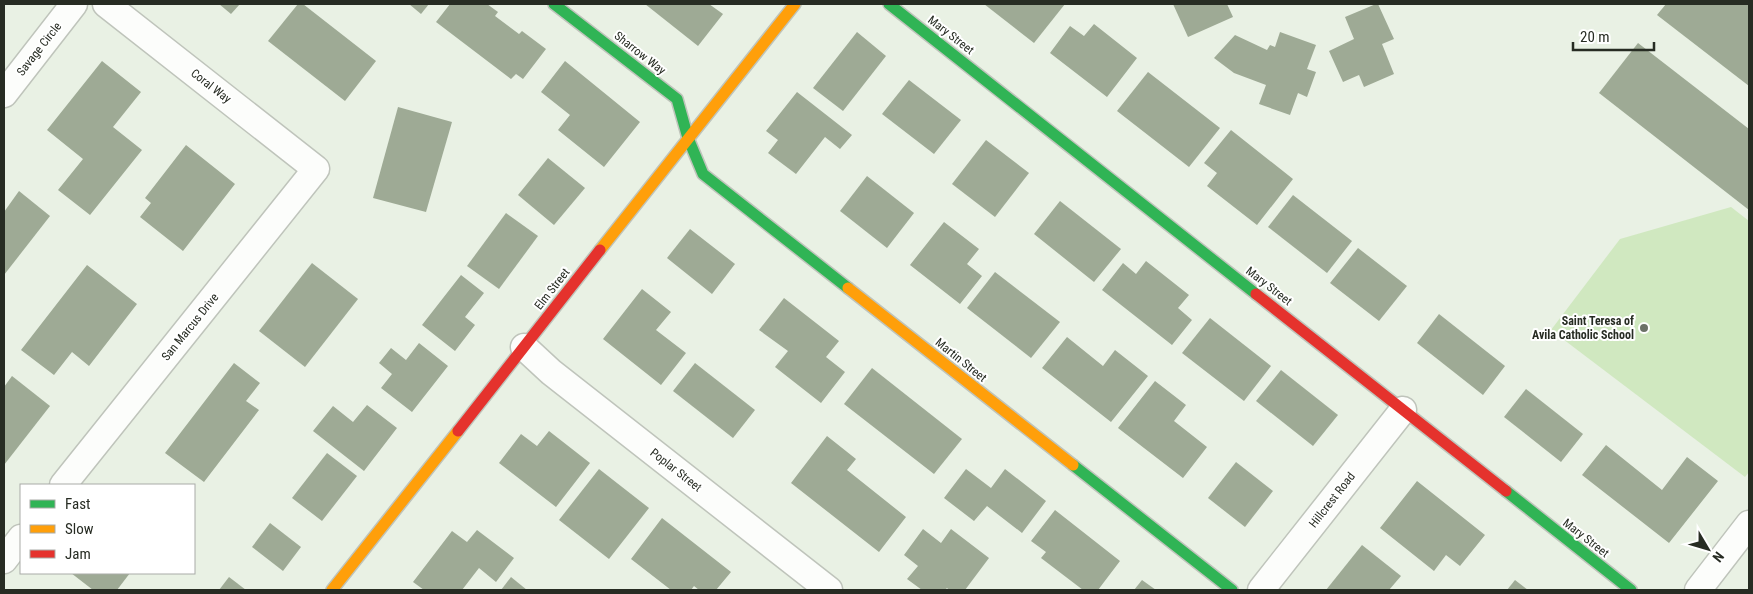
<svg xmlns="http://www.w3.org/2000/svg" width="1753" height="594" font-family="'Roboto Condensed',sans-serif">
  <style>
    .green { fill: #d0e8c0 }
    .building { fill: #9eaa95 }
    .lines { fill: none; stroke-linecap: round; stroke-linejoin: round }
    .street-casing { stroke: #bfc4bb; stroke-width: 29 }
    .fast-casing { stroke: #bfc4bb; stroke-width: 14 }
    .slow-casing { stroke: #bfc4bb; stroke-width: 14 }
    .jam-casing { stroke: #bfc4bb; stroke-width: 14 }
    .street { stroke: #fcfdfb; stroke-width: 26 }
    .fast { stroke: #30b455; stroke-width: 11 }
    .slow { stroke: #ff9f0a; stroke-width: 11 }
    .jam { stroke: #e5322d; stroke-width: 11 }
    .poi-dot { fill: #6b7167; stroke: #fff; stroke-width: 2 }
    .labels { text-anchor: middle; stroke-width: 4; stroke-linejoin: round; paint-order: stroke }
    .street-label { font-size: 12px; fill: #272c23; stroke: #fff }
    .poi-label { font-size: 12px; font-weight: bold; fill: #272c23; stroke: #fff; text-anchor: end }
  </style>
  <rect width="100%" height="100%" fill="#e9f1e4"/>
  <path class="green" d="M1731 207 1749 221V472L1745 477 1551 330 1620 239Z"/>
  <g class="building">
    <path d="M219 4H240L231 14Z"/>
    <path d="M298 4H303L376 61 345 101 268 41Z"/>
    <path d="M409 4H429L421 14Z"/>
    <path d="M450 4H487L498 12 495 16 519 34 522 31 546 49 523 79 516 74 511 79 436 22Z"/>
    <path d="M645 4H709L723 14 698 46Z"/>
    <path d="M984 4H1065L1034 43Z"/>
    <path d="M1173 4H1227L1233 17 1188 37Z"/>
    <path d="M1376 4H1378L1394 39 1382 44 1394 74 1364 87 1359 75 1343 82 1329 51 1354 39 1345 17Z"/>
    <path d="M1666 4H1749V86L1657 15Z"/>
    <path d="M1094 24 1137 58 1107 97 1050 53 1070 26 1084 36Z"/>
    <path d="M857 32 886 56 843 111 813 88Z"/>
    <path d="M1280 32 1316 45 1307 69 1316 72 1307 97 1298 93 1290 115 1259 104 1266 85 1234 73 1214 58 1235 35 1267 50 1270 45 1275 47Z"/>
    <path d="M1638 43 1749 129V210L1599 93Z"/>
    <path d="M102 61 141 92 113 127 142 150 90 215 58 190 83 159 47 130Z"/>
    <path d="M565 61 640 122 604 167 558 130 570 115 541 92Z"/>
    <path d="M1148 72 1220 128 1189 167 1117 111Z"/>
    <path d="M909 80 961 120 934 154 882 114Z"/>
    <path d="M797 92 852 135 840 149 825 137 796 174 768 153 778 140 766 131Z"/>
    <path d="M398 107 452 122 426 212 373 198Z"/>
    <path d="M1231 130 1293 179 1257 225 1207 186 1217 173 1204 163Z"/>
    <path d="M986 140 1029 173 995 217 952 184Z"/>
    <path d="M186 145 235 184 183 251 140 217 151 203 145 198Z"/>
    <path d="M548 158 585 188 554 225 518 195Z"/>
    <path d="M867 176 914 213 887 248 840 211Z"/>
    <path d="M19 191 50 216 4 275V212Z"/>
    <path d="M1293 195 1352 241 1327 273 1268 227Z"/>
    <path d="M1060 201 1121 249 1094 282 1034 234Z"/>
    <path d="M506 213 538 236 499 289 467 266Z"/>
    <path d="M944 222 979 249 967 264 982 276 960 304 910 265Z"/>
    <path d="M690 229 735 264 712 294 667 258Z"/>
    <path d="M1358 248 1407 286 1379 321 1330 283Z"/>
    <path d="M1146 261 1189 295 1178 308 1192 320 1172 345 1102 290 1123 263 1136 274Z"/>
    <path d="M312 263 358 299 305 367 259 331Z"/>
    <path d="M87 265 137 304 89 366 72 352 54 375 21 350Z"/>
    <path d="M995 272 1060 322 1031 358 967 308Z"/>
    <path d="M461 275 484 293 465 317 475 325 455 351 422 325Z"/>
    <path d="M642 289 671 312 656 330 686 353 661 385 603 339Z"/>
    <path d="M784 298 839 341 826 357 845 372 821 403 775 367 788 351 759 330Z"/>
    <path d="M1439 314 1505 366 1483 395 1417 343Z"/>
    <path d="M1210 318 1271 366 1244 401 1182 353Z"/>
    <path d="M1067 337 1103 366 1115 350 1148 376 1111 422 1042 368Z"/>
    <path d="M419 343 448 366 412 412 381 388 392 374 379 363 391 348 406 360Z"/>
    <path d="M234 363 260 383 246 401 259 410 204 482 165 453Z"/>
    <path d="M695 363 755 410 733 438 673 391Z"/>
    <path d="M872 368 962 439 934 474 844 404Z"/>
    <path d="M1281 370 1338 415 1313 446 1256 401Z"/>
    <path d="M12 376 50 406 4 465V387Z"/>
    <path d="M1155 381 1186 405 1174 421 1207 447 1183 478 1118 428Z"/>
    <path d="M1526 389 1583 434 1561 462 1504 417Z"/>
    <path d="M367 405 397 428 364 471 313 431 333 406 353 422Z"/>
    <path d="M549 431 590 463 556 507 499 463 521 434 537 446Z"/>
    <path d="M827 436 856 459 847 470 906 517 879 552 791 483Z"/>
    <path d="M1606 445 1662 490 1687 457 1718 481 1669 543 1582 475Z"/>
    <path d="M327 453 357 476 322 521 292 498Z"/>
    <path d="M1236 462 1273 491 1245 527 1208 498Z"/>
    <path d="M599 469 649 508 609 559 559 520Z"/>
    <path d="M966 469 991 488 1005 469 1046 501 1022 533 987 506 974 521 944 498Z"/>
    <path d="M1417 481 1485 535 1460 566 1446 555 1434 571 1380 528Z"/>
    <path d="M1055 510 1120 561 1098 590H1083L1041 558 1046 552 1031 541Z"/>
    <path d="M662 518 731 572 716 590H699L694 586 691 590H671L631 559Z"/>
    <path d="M270 523 301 547 283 571 252 547Z"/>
    <path d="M923 529 941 543 951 529 989 558 965 590H949L947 588 945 590H922L907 579 918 566 904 555Z"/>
    <path d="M477 530 514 558 496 582 479 568 462 590H424L413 582 452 531 467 542Z"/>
    <path d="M1362 545 1401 576 1389 590H1326Z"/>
    <path d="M71 573H130L117 590H93Z"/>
    <path d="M229 577 246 590H219Z"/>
    <path d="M511 577 527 590H501Z"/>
    <path d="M1142 580 1156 590H1134Z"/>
    <path d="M1515 580 1528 590H1507Z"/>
  </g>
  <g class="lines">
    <defs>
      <g id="street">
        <path d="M4 94 74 4"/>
        <path d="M524 347 551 372 829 590"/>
        <path d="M63 485 316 169 106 4"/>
        <path d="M4 560 21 538"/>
        <path d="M1261 590 1403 410"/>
        <path d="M1698 590 1749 524"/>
      </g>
      <g id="fast">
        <path d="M554 4 677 99 688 138 703 174 848 288"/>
        <path d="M889 4 1256 294"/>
        <path d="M1073 465 1232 590"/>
        <path d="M1506 491 1631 590"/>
      </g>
      <g id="slow">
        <path d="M600 250 795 4"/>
        <path d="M848 288 1073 465"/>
        <path d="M332 590 458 431"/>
      </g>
      <g id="jam">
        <path d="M1256 294 1506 491"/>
        <path d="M458 431 600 250"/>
      </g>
    </defs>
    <use href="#street" class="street-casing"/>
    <use href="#fast" class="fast-casing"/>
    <use href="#slow" class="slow-casing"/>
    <use href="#jam" class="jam-casing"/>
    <use href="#street" class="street"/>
    <use href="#fast" class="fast"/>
    <use href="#slow" class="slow"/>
    <use href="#jam" class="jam"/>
  </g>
  <circle class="poi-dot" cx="1644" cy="328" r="5"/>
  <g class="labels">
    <g class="street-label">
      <text transform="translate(951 35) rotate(38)" y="4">Mary Street</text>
      <text transform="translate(39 49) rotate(-52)" y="4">Savage Circle</text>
      <text transform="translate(640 53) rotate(38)" y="4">Sharrow Way</text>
      <text transform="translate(211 86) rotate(38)" y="4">Coral Way</text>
      <text transform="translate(1269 286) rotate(38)" y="4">Mary Street</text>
      <text transform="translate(552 289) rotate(-52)" y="4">Elm Street</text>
      <text transform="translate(190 327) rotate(-51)" y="4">San Marcus Drive</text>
      <text transform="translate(961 360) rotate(39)" y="4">Martin Street</text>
      <text transform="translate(676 470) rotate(38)" y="4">Poplar Street</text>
      <text transform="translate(1332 500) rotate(-52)" y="4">Hillcrest Road</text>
      <text transform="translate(1586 538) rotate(38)" y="4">Mary Street</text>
    </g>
    <g class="poi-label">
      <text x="1634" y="325">Saint Teresa of<tspan x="1634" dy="14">Avila Catholic School</tspan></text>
    </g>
  </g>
  <rect width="1753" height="594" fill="none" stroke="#272c23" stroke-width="10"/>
  <rect x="20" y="484" width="175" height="90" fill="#ffffff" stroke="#a9aba7"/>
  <rect x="30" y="500" width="25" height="8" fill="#30b455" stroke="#a9aba7"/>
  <text x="65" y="509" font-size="15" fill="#272c23">Fast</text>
  <rect x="30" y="525" width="25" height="8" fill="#ff9f0a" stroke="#a9aba7"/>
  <text x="65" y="534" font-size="15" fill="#272c23">Slow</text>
  <rect x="30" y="550" width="25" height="8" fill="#e5322d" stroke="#a9aba7"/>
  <text x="65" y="559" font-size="15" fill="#272c23">Jam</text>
  <g transform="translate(1708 549) rotate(128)" stroke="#ffffff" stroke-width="4" paint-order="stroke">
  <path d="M0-4L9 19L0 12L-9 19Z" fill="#272c23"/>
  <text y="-8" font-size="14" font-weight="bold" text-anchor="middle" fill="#272c23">N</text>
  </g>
  <path d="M1573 42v8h81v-8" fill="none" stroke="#272c23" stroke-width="2.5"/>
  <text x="1580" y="42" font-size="15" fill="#272c23" stroke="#ffffff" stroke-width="4" paint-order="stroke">20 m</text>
</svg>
